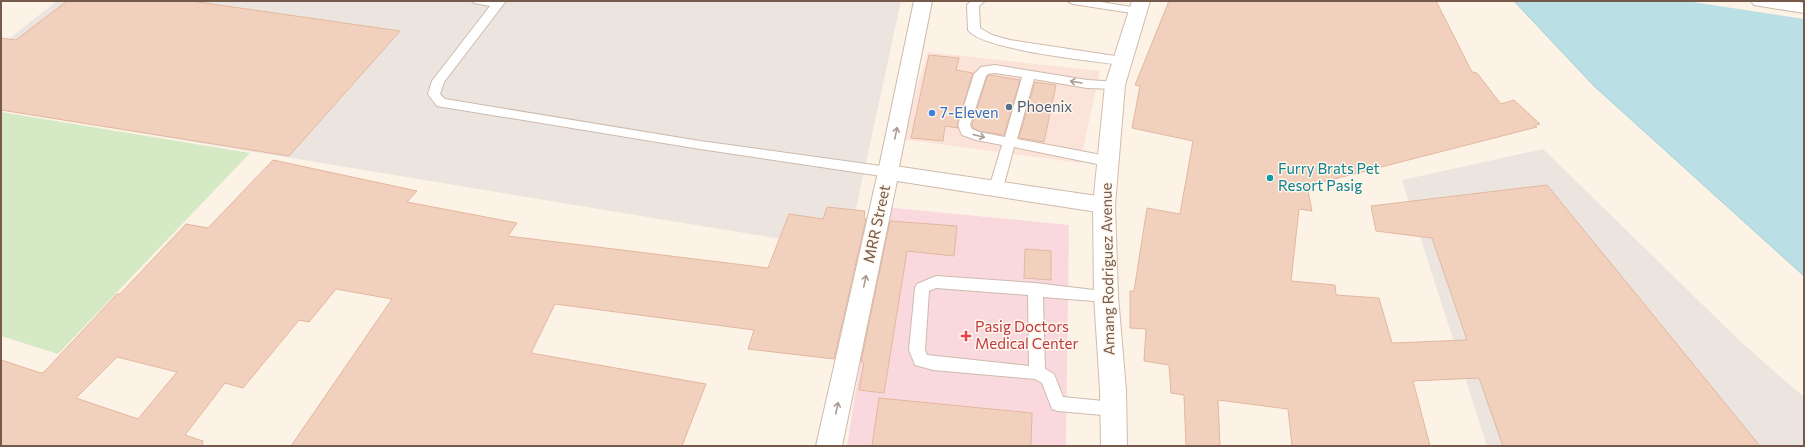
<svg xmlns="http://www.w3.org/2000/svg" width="1805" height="447" font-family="Commissioner,sans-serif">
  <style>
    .commercial { fill: #fce3da }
    .industrial { fill: #ece5df }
    .medical { fill: #fad9de }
    .green { fill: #d4e9c4 }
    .water { fill: #bae0e5; stroke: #a1d0d7 }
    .pier { fill: #fcf3e6 }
    .building { fill: #f1d1be; stroke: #e3b79e; fill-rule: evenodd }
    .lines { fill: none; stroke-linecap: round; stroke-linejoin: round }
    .service-casing { stroke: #cebaac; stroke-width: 2 }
    .minor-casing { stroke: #cebaac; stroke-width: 2 }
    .tertiary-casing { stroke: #cebaac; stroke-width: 2 }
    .secondary-casing { stroke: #d2bcac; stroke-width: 2 }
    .service { fill: #fff; fill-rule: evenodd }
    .minor { fill: #fff; fill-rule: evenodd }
    .tertiary { fill: #fff; fill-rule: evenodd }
    .secondary { fill: #fff; fill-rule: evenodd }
    .oneway { stroke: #ac9b93 }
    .service-dot { fill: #5c6f8a; stroke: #fff7ec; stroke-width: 1.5 }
    .shop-dot { fill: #3f7fe0; stroke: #fff7ec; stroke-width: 1.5 }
    .culture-dot { fill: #0f9aa8; stroke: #fff7ec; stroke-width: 1.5 }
    .health-dot { fill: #e0444e; stroke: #fff7ec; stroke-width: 1.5 }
    .labels { text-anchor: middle; stroke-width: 3; stroke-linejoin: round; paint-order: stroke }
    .service-label { font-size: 15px; fill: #4e5e75; stroke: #fff7ec; text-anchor: start }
    .shop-label { font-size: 15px; fill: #366cbe; stroke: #fff7ec; text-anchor: start }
    .culture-label { font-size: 15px; fill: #0d838f; stroke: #fff7ec; text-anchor: start }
    .street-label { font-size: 15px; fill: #75594b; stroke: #fff7ec }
    .health-label { font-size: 15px; fill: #be3a42; stroke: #fff7ec; text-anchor: start }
  </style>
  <rect width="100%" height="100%" fill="#fcf3e6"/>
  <path class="commercial" d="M928 52 1100 71 1080 163 901 139Z"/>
  <g class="industrial">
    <path d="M57 1H901L847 250 1 110V45Z"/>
    <path d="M1543 149 1743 344 1804 397V446H1487L1402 180Z"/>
  </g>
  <path class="medical" d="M885 207 1069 225 1066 446H847Z"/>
  <path class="green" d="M1 112 250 153 58 354 1 336Z"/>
  <path class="water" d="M1514 1H1804V276L1594 86Z"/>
  <path class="pier" d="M1686 1H1804V19Z"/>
  <g class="building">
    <path d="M67 1H191L400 31 289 156 1 110V38L16 40Z"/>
    <path d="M1169 1H1436L1472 72 1477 73 1501 104 1514 100 1540 124 1535 125 1537 127 1307 186 1312 211 1299 209 1291 281 1335 285 1336 295 1379 298 1392 343 1467 340 1432 238 1376 231 1371 206 1547 185 1760 446H1503L1479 378 1413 381 1430 446H1292L1288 409 1218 400 1220 446H1186L1184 395 1171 393 1169 365 1144 361 1146 329 1130 328V291H1134L1147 208 1180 214 1193 141 1132 128 1140 86 1135 85Z"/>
    <path d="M929 55 959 58 956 70 973 73 957 125 958 128 945 126 943 141 911 138Z"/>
    <path d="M990 75 1020 80 1004 135 979 131 973 128 972 125 987 77Z"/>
    <path d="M1035 82 1056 85 1044 142 1019 138Z"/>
    <path d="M273 160 417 191 407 202 517 223 508 236 768 268 789 214 823 219 827 207 865 211 864 218 866 219 834 359 748 349 754 330 555 304 531 353 706 384 682 446H291L392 299 336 289 309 322 299 320 243 388 225 383 185 435 203 441 202 446H1V360L41 373 44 372 117 294H120L186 224 208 228ZM117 357 177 372 138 419 76 398Z"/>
    <path d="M890 221 957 226 954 256 907 251 884 393 859 390 864 362H861Z"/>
    <path d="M1025 249 1051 251V280L1024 278Z"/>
    <path d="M879 398 1032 413 1031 446H872Z"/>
  </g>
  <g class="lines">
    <defs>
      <g id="service">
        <path d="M472 1H506L444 82 440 94 445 99 700 141 888 167 893 169 895 172 893 175 888 177 700 149 437 106 428 94 432 81 490 6 474 3Z"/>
        <path d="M971 1H985L979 6 980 28 992 35 1010 40 1122 57 1126 58 1128 61 1126 64 1122 65C1094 61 982 50 968 30L967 5Z"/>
        <path d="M1067 1H1095L1138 8 1144 11 1138 14 1073 4Z"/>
        <path d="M995 65 1087 80 1119 82 1121 85 1119 88 1115 89 1087 88 1034 79 1017 139 1107 156 1112 158 1114 161 1112 164 1107 166 1014 147 1003 188 1001 191 996 193 991 191 989 188 1002 145 976 140 962 135 958 125 974 74 981 67ZM995 73 1022 77 1005 137 979 132 972 129 970 125 986 76 988 74Z"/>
        <path d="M936 276 1035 283 1111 292 1113 296 1111 300 1106 302 1043 297 1045 369 1054 374 1063 397 1113 402 1119 404 1121 409 1119 414 1113 416 1058 411 1052 409 1042 383 1035 379 933 370 915 365 909 350 915 288 917 284ZM936 288 1028 295 1029 366 927 355 925 350 929 291Z"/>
      </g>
      <path id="minor" d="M914 1H932L898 172 895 177 888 179 881 177 878 172Z"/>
      <g id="tertiary">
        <path d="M1751 1H1793L1804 3V13L1760 6 1754 5Z"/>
        <path d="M888 165 1104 197 1112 199 1115 205 1112 211 1104 213 897 181 842 446H816L878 172 881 167Z"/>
      </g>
      <path id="secondary" d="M1132 1H1150L1125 85 1115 205 1118 296 1126 390 1127 446H1101L1100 390 1094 296 1093 205 1105 85Z"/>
    </defs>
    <use href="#service" class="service-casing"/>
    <use href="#minor" class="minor-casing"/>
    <use href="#tertiary" class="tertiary-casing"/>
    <use href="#secondary" class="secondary-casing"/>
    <use href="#service" class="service"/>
    <use href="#minor" class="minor"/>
    <use href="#tertiary" class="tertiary"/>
    <use href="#secondary" class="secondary"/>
  </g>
  <defs><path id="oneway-shaft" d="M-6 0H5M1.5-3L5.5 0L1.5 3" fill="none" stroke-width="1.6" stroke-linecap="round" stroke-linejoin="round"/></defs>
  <g class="oneway">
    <use href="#oneway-shaft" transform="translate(1076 82) rotate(-171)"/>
    <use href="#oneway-shaft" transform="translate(896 133) rotate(-78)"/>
    <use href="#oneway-shaft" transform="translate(979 136) rotate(14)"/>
    <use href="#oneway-shaft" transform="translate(865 281) rotate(-78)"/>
    <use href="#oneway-shaft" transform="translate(837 408) rotate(-78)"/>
  </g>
  <circle class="service-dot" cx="1009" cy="107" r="4"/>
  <circle class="shop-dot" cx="932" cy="113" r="4"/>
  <circle class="culture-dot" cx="1270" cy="178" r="4"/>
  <path class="health-dot" d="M964 330h4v4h4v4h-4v4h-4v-4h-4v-4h4z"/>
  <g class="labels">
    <g class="service-label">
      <text x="1017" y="112">Phoenix</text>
    </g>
    <g class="shop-label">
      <text x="940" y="118">7-Eleven</text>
    </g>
    <g class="culture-label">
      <text x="1278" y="174">Furry Brats Pet<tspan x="1278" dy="17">Resort Pasig</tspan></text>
    </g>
    <g class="street-label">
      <text transform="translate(877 224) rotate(-78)" y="5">MRR Street</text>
      <text transform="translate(1108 269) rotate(-91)" y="5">Amang Rodriguez Avenue</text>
    </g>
    <g class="health-label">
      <text x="975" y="332">Pasig Doctors<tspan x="975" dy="17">Medical Center</tspan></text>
    </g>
  </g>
  <rect width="1805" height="447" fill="none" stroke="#75594b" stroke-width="4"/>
</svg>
